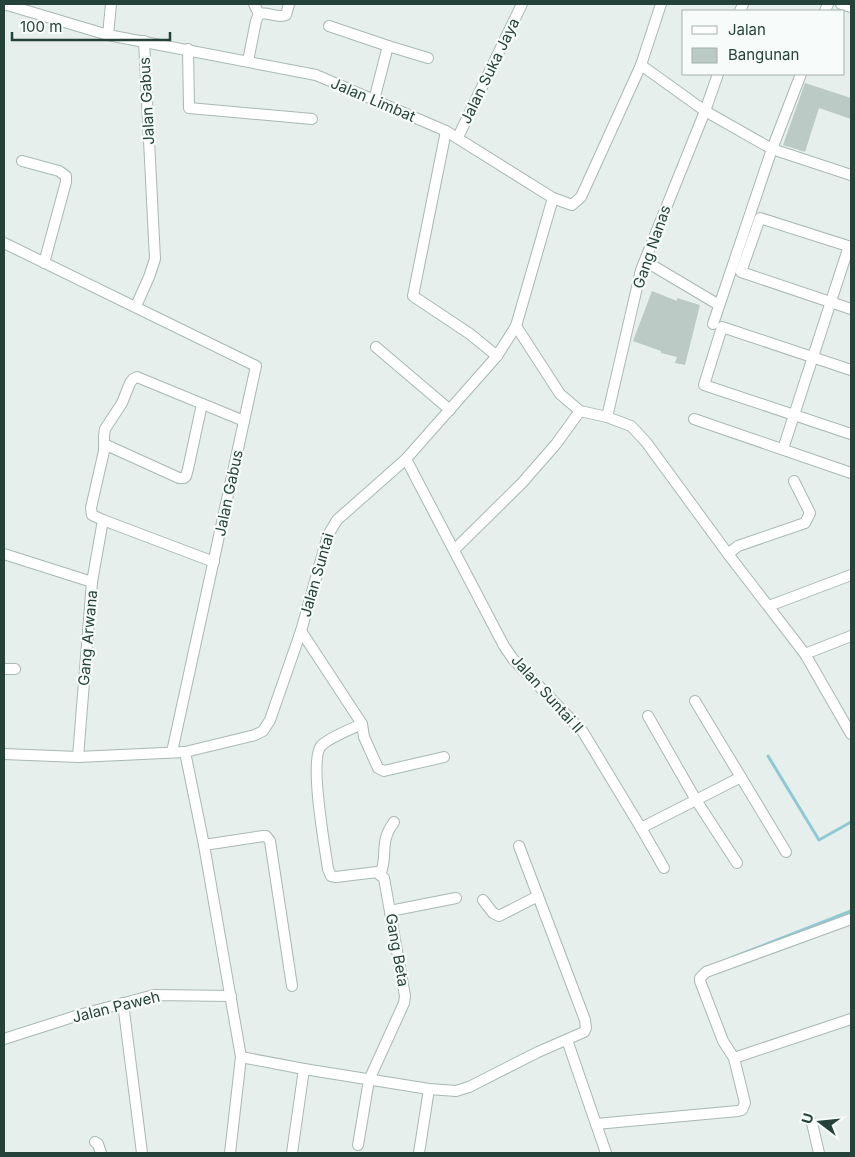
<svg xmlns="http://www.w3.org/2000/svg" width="855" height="1157" font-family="Inter,sans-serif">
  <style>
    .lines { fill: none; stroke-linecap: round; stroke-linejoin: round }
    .stream { stroke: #8ec9d4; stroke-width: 3 }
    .building { fill: #bbcac4 }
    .minor-casing { stroke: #a8b8b2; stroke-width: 12 }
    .minor { stroke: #fff; stroke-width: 10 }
    .labels { text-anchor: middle; stroke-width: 4.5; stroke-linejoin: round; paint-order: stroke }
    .street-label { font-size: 15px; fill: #24423a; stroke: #f7fbf9 }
  </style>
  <rect width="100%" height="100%" fill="#e6efeb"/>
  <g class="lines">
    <g class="stream">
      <path d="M768 756 819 840 851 822"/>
      <path d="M731 958 851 911"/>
    </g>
  </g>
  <g class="building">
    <path d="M805 83 851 98V119L819 108 805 152 783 145Z"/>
    <path d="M652 291 677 301V298L700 305 685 365 675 363 677 357 661 353V351L633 341Z"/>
  </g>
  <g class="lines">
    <defs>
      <g id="minor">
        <path d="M4 4 108 35 316 75 446 131 553 198 572 205 581 197 641 65 661 4"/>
        <path d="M254 4 259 14"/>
        <path d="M841 4 851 7"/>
        <path d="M740 11 743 4"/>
        <path d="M825 11 828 4"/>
        <path d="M329 26 388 46 374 100"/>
        <path d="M108 35 111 4"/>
        <path d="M388 46 428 58"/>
        <path d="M188 49 189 108 312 119"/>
        <path d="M248 61 256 21 259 14C268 11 277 19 286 15L289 4"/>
        <path d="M641 65 705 111 772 149 851 175"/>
        <path d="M446 131 413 296 470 334 497 356"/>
        <path d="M458 137 522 4"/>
        <path d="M22 161 59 171 66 176V182L44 263"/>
        <path d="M4 243 256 366 172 752"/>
        <path d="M851 247 760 218 741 272 851 309"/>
        <path d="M645 261 719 305"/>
        <path d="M136 306 149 277 155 259 144 41"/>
        <path d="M713 324 772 149 801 74"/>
        <path d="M516 326 560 394 580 411 607 417 631 426 646 442 728 554 805 654 851 734"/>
        <path d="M376 347 450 410"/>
        <path d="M851 370 722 327 704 385 851 434"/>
        <path d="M607 417 641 270 705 111 718 74"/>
        <path d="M694 419 851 473"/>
        <path d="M104 444 179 478H184L186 476 188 469 202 404"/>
        <path d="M783 449 849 246"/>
        <path d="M406 459 504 646 513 659 583 732 641 828 741 777"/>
        <path d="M455 549 522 483 556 444 580 411"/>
        <path d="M4 554 92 582 78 757"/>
        <path d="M728 554 738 546 805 523 810 513 794 481"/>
        <path d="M214 562 103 520 92 515 91 508 104 451V436L105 429 122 403 130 383 133 379 137 377 244 421"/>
        <path d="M92 582 103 520"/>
        <path d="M769 606 851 575"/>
        <path d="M301 631 362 724 364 737 378 768 384 771 444 757"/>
        <path d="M805 654 851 636"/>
        <path d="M4 669H15"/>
        <path d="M695 701 786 852"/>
        <path d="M648 716 696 800 737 863"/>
        <path d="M362 724C351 729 328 738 321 746 309 760 325 848 328 869L331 876 336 877 377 872 380 875"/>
        <path d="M185 752 204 845 241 1057 230 1153"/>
        <path d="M4 754 78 757 185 752 255 735 263 731 270 720 301 631 328 535 337 520 406 459 497 356 516 326 553 198"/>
        <path d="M641 828 664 868"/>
        <path d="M204 845 263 836H266L270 841 292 986"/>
        <path d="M380 875C389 854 378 844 394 822"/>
        <path d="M483 900 493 913 499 916 538 896"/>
        <path d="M390 911 456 898"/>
        <path d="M851 919 706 972 700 978V981L723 1041 734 1058 851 1019"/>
        <path d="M123 1003 142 1153"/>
        <path d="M4 1039 79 1015 154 995 231 996"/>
        <path d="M567 1040 606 1153"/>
        <path d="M241 1057 304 1069 429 1089 456 1091 469 1087 538 1052 584 1032 586 1028 585 1020 519 846"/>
        <path d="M812 1123 819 1153"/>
        <path d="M596 1124 738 1111 742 1110 745 1103 734 1058"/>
        <path d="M95 1142 98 1144 101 1153"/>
        <path d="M358 1145 369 1080 404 1003 405 996 384 878 380 875"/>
        <path d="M292 1153 304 1069"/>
        <path d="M419 1153 429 1089"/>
      </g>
    </defs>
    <use href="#minor" class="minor-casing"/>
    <use href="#minor" class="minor"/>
  </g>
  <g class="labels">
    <g class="street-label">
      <text transform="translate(490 71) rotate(-64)" y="5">Jalan Suka Jaya</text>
      <text transform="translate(373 100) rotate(23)" y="5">Jalan Limbat</text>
      <text transform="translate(147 101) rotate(-93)" y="5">Jalan Gabus</text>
      <text transform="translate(652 247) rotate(-71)" y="5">Gang Nanas</text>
      <text transform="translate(229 493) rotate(-78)" y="5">Jalan Gabus</text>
      <text transform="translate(317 575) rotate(-74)" y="5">Jalan Suntai</text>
      <text transform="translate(88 638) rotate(-85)" y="5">Gang Arwana</text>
      <text transform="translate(547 694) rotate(48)" y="5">Jalan Suntai II</text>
      <text transform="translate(397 950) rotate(80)" y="5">Gang Beta</text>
      <text transform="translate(116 1007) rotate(-14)" y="5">Jalan Paweh</text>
    </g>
  </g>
  <rect width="855" height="1157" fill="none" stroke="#24423a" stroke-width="10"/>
  <rect x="682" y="10" width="162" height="65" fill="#f7fbf9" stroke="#a3b1ad"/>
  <rect x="692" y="26" width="25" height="8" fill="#ffffff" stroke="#a3b1ad"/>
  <text x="728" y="35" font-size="15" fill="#24423a">Jalan</text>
  <rect x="692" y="48" width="25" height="15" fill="#bbcac4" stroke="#a3b1ad"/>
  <text x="728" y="60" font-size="15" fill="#24423a">Bangunan</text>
  <g transform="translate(820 1122) rotate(286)" stroke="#f7fbf9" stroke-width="4" paint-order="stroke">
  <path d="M0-4L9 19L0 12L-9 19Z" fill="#24423a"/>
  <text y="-8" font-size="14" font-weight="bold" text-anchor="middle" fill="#24423a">U</text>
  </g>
  <path d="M12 32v8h158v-8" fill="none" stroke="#24423a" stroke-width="2.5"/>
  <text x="20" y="32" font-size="15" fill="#24423a" stroke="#f7fbf9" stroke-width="4" paint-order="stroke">100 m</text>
</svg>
